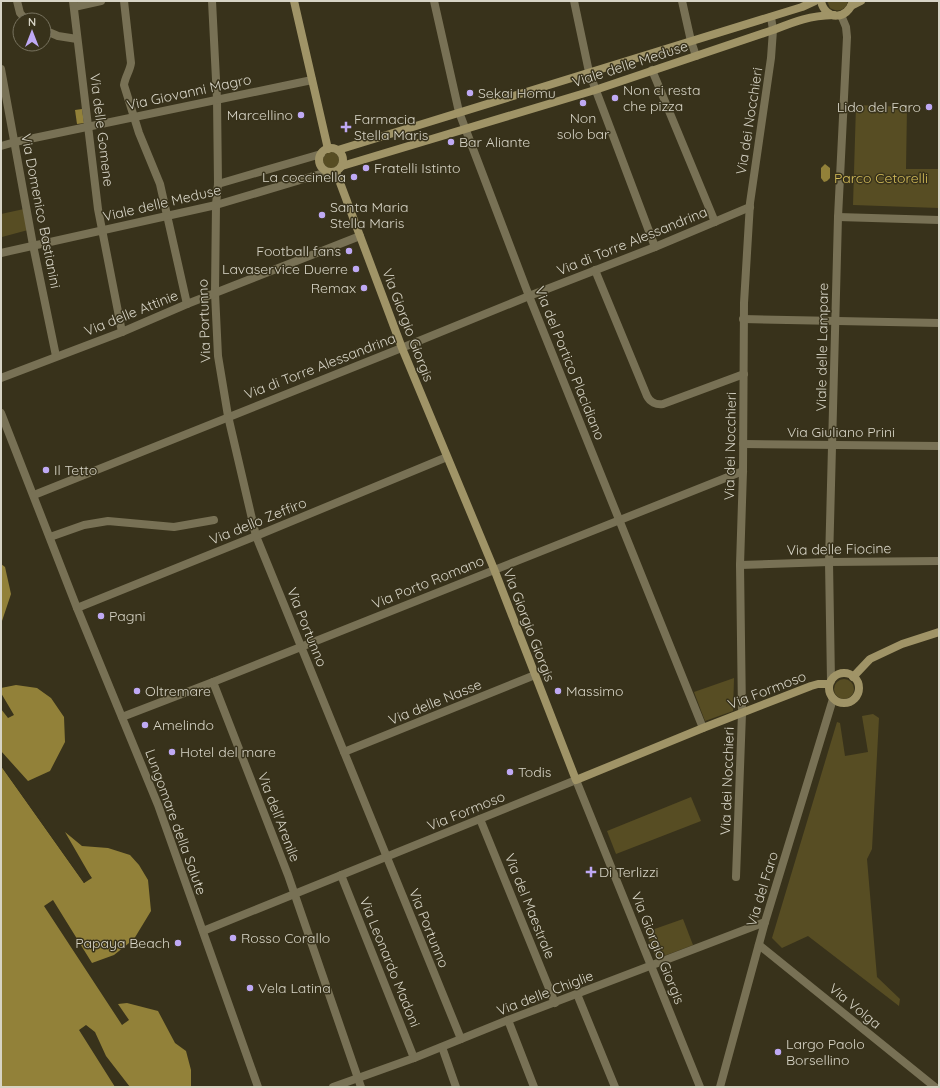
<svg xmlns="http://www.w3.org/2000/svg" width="940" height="1088" font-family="Quicksand,sans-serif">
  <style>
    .green { fill: #574d23 }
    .water { fill: #928139 }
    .pier { fill: #38321b }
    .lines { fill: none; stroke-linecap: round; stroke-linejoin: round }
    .street { stroke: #787155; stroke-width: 8 }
    .secondary { stroke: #a09467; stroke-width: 8 }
    .poi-dot { fill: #bfa9f4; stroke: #38321b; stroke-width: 1.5 }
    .labels { text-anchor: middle; stroke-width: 3; stroke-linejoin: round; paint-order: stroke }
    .street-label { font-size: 14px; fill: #d7d4c6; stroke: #38321b }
    .poi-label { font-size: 14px; fill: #d7d4c6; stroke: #38321b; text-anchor: start }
    .park-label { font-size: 14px; fill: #d7bf5a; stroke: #38321b }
  </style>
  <rect width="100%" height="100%" fill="#38321b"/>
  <g class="green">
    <path d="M827 1H848C846 10 838 13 830 8Z"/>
    <path d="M856 105 907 107 906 169H939V208L853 205Z"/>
    <circle cx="331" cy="160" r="8"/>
    <path d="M24 209 28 230 2 237 1 214Z"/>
    <path d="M734 678 733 711 705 721 694 692Z"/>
    <circle cx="844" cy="689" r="10"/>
    <path d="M873 714 879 718 872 849 867 859 877 977 900 999 899 1006 808 936 782 948 772 938 837 722 840 723 845 756 868 752 862 716Z"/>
    <path d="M691 797 701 821 616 854 607 831Z"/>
    <path d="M683 919 693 945 656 959 646 932Z"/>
  </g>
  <g class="water">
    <path d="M82 109 84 123 77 124 75 110Z"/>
    <path d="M825 164 830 168V178L827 181 824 182 821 178V168Z"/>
    <path d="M1 564 5 567 11 594 1 624Z"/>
    <path d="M16 685 37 688 51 698 64 717 65 742 50 771 28 781 1 751V709L8 718 14 715 1 693V688Z"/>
    <path d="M1 766 84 883 91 877 65 832 82 846 108 848 130 855 139 865 148 880 151 911 134 939 114 955 92 963 53 900 44 906 122 1025 129 1020 118 1004 127 1003 158 1011 175 1043 186 1051 191 1070V1087H130L106 1056 95 1032 86 1025 79 1030 115 1087H1Z"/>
  </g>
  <path class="pier" d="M1 764 85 880 89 877 79 861 92 878 84 883 1 766Z"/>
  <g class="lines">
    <g class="street">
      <path d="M17 1 20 13 26 20"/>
      <path d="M73 1 98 209 122 332"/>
      <path d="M124 1 131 63C130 71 125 77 124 85L139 133 160 184 187 304"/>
      <path d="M212 1 217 99 218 184 216 205 215 293 218 356 228 416 256 536 461 1039"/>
      <path d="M434 1 459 112 529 296 703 728"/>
      <path d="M574 1 589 72 655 247"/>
      <path d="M682 1 691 41 696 56"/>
      <path d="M74 7 101 1"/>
      <path d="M44 30 58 36 77 39"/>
      <path d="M1 69 33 245 56 356"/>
      <path d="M652 70 715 222"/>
      <path d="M1 146 15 142 312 80"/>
      <path d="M218 184 321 154"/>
      <path d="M838 217 939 220"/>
      <path d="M1 253 216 205 327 172"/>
      <path d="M595 270 647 396C650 402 656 405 663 404L744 374"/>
      <path d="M743 319 939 323"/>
      <path d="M1 378 122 332 187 304 360 236"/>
      <path d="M1 413 77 608 158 805 258 1087"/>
      <path d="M743 444 939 446"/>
      <path d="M34 495 399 349 529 296 655 247 750 207"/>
      <path d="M50 537 84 525 108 521 174 527 214 520"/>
      <path d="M740 565 829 562 939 561"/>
      <path d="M77 608 256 536 447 457"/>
      <path d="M831 681 829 562 838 217 847 37 846 27 841 15"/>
      <path d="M213 682 288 875 361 1087"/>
      <path d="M122 717 213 682 743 471"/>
      <path d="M344 752 535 675"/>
      <path d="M480 819 555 1003"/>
      <path d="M341 875 414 1058"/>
      <path d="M736 877 742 713 740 565 743 471 744 303 750 203 771 58 773 30 771 17"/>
      <path d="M203 931 576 780 700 1087"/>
      <path d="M759 945 935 1087"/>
      <path d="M577 994 615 1087"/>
      <path d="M508 1020 534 1087"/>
      <path d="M442 1047 456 1087"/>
      <path d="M333 1087 414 1058 508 1020 765 922"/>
      <path d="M720 1087 765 922 833 699"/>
    </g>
    <g class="secondary">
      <path d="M294 1 328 149"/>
      <path d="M821 1C825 21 848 20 853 1"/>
      <path d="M851 6 861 1"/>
      <circle cx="331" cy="160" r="12"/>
      <path d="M338 150 802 7 815 1"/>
      <path d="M342 166 595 90 773 30C796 21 808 16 834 15"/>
      <path d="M336 172 402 348 494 569 576 780 703 728 811 686 818 684H829"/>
      <circle cx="844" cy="688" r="15"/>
      <path d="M853 677 870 659 902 644 939 632"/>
    </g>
  </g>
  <g class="poi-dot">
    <circle cx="470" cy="93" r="4"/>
    <circle cx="615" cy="98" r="4"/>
    <circle cx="583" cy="103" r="4"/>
    <circle cx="929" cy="107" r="4"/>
    <circle cx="301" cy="115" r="4"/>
    <path d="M344 121h4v4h4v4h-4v4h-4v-4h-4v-4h4z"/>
    <circle cx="451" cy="142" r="4"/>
    <circle cx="366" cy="168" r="4"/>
    <circle cx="354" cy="177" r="4"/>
    <circle cx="322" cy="215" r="4"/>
    <circle cx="349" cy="251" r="4"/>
    <circle cx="356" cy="269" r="4"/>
    <circle cx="364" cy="288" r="4"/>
    <circle cx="46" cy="470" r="4"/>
    <circle cx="101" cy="616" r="4"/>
    <circle cx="137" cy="691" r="4"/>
    <circle cx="558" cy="691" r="4"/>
    <circle cx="145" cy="725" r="4"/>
    <circle cx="172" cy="752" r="4"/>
    <circle cx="510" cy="772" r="4"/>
    <path d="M589 866h4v4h4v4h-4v4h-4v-4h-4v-4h4z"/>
    <circle cx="233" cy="938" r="4"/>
    <circle cx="178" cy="943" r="4"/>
    <circle cx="250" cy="988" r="4"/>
    <circle cx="778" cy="1052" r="4"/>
  </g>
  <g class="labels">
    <g class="street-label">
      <text transform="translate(630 64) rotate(-18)" y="5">Viale delle Meduse</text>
      <text transform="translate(189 92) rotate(-12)" y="5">Via Giovanni Magro</text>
      <text transform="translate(749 121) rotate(-81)" y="5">Via dei Nocchieri</text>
      <text transform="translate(102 130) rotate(83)" y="5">Via delle Gomene</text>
      <text transform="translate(162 203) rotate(-13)" y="5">Viale delle Meduse</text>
      <text transform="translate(41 211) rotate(79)" y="5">Via Domenico Bastianini</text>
      <text transform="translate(632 241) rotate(-22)" y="5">Via di Torre Alessandrina</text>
      <text transform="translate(131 313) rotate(-22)" y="5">Via delle Attinie</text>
      <text transform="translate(204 321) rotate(-92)" y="5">Via Portunno</text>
      <text transform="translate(408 325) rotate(69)" y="5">Via Giorgio Giorgis</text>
      <text transform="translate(822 347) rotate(-89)" y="5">Viale delle Lampare</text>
      <text transform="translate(570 363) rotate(68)" y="5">Via del Portico Placidiano</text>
      <text transform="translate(320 366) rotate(-21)" y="5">Via di Torre Alessandrina</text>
      <text x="841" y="437">Via Giuliano Prini</text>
      <text transform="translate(730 446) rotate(-89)" y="5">Via dei Nocchieri</text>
      <text transform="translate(258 521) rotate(-22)" y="5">Via dello Zeffiro</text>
      <text transform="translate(839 549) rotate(-1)" y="5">Via delle Fiocine</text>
      <text transform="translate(428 582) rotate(-22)" y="5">Via Porto Romano</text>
      <text transform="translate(529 625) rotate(69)" y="5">Via Giorgio Giorgis</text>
      <text transform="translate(307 627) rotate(68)" y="5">Via Portunno</text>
      <text transform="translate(767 690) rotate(-21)" y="5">Via Formoso</text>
      <text transform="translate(435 702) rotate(-22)" y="5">Via delle Nasse</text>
      <text transform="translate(727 781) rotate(-88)" y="5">Via dei Nocchieri</text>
      <text transform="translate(466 811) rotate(-22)" y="5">Via Formoso</text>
      <text transform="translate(279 817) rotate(69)" y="5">Via dell'Arenile</text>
      <text transform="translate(176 822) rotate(70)" y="5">Lungomare della Salute</text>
      <text transform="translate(762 889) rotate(-73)" y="5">Via del Faro</text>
      <text transform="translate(530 906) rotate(68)" y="5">Via del Maestrale</text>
      <text transform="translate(429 928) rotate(68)" y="5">Via Portunno</text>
      <text transform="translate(658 948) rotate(68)" y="5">Via Giorgio Giorgis</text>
      <text transform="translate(390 962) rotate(68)" y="5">Via Leonardo Madoni</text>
      <text transform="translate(545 993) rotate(-21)" y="5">Via delle Chiglie</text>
      <text transform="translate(855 1006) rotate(39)" y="5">Via Volga</text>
    </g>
    <g class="poi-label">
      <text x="623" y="95">Non ci resta<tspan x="623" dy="16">che pizza</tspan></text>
      <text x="478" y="98">Sekai Homu</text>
      <text x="921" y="112" text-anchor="end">Lido del Faro</text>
      <text x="293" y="120" text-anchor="end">Marcellino</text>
      <text x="583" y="123" text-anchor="middle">Non<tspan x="583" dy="16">solo bar</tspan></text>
      <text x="354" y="124">Farmacia<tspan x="354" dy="16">Stella Maris</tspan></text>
      <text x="459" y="147">Bar Aliante</text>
      <text x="374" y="173">Fratelli Istinto</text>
      <text x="346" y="182" text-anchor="end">La coccinella</text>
      <text x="330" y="212">Santa Maria<tspan x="330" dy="16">Stella Maris</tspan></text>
      <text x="341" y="256" text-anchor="end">Football fans</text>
      <text x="348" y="274" text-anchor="end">Lavaservice Duerre</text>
      <text x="356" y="293" text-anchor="end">Remax</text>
      <text x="54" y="475">Il Tetto</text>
      <text x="109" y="621">Pagni</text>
      <text x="145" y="696">Oltremare</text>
      <text x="566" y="696">Massimo</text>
      <text x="153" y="730">Amelindo</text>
      <text x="180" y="757">Hotel del mare</text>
      <text x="518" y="777">Todis</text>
      <text x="599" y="877">Di Terlizzi</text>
      <text x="241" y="943">Rosso Corallo</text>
      <text x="170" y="948" text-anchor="end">Papaya Beach</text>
      <text x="258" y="993">Vela Latina</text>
      <text x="786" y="1049">Largo Paolo<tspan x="786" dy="16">Borsellino</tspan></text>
    </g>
    <g class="park-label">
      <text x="881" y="183">Parco Cetorelli</text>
    </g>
  </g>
  <rect width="940" height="1088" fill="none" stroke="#d7d4c6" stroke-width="4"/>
  <g transform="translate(32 32)"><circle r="19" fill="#38321b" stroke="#78735f"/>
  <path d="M0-3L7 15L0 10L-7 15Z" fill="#bfa9f4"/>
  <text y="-6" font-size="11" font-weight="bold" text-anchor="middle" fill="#d7d4c6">N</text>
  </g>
</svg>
